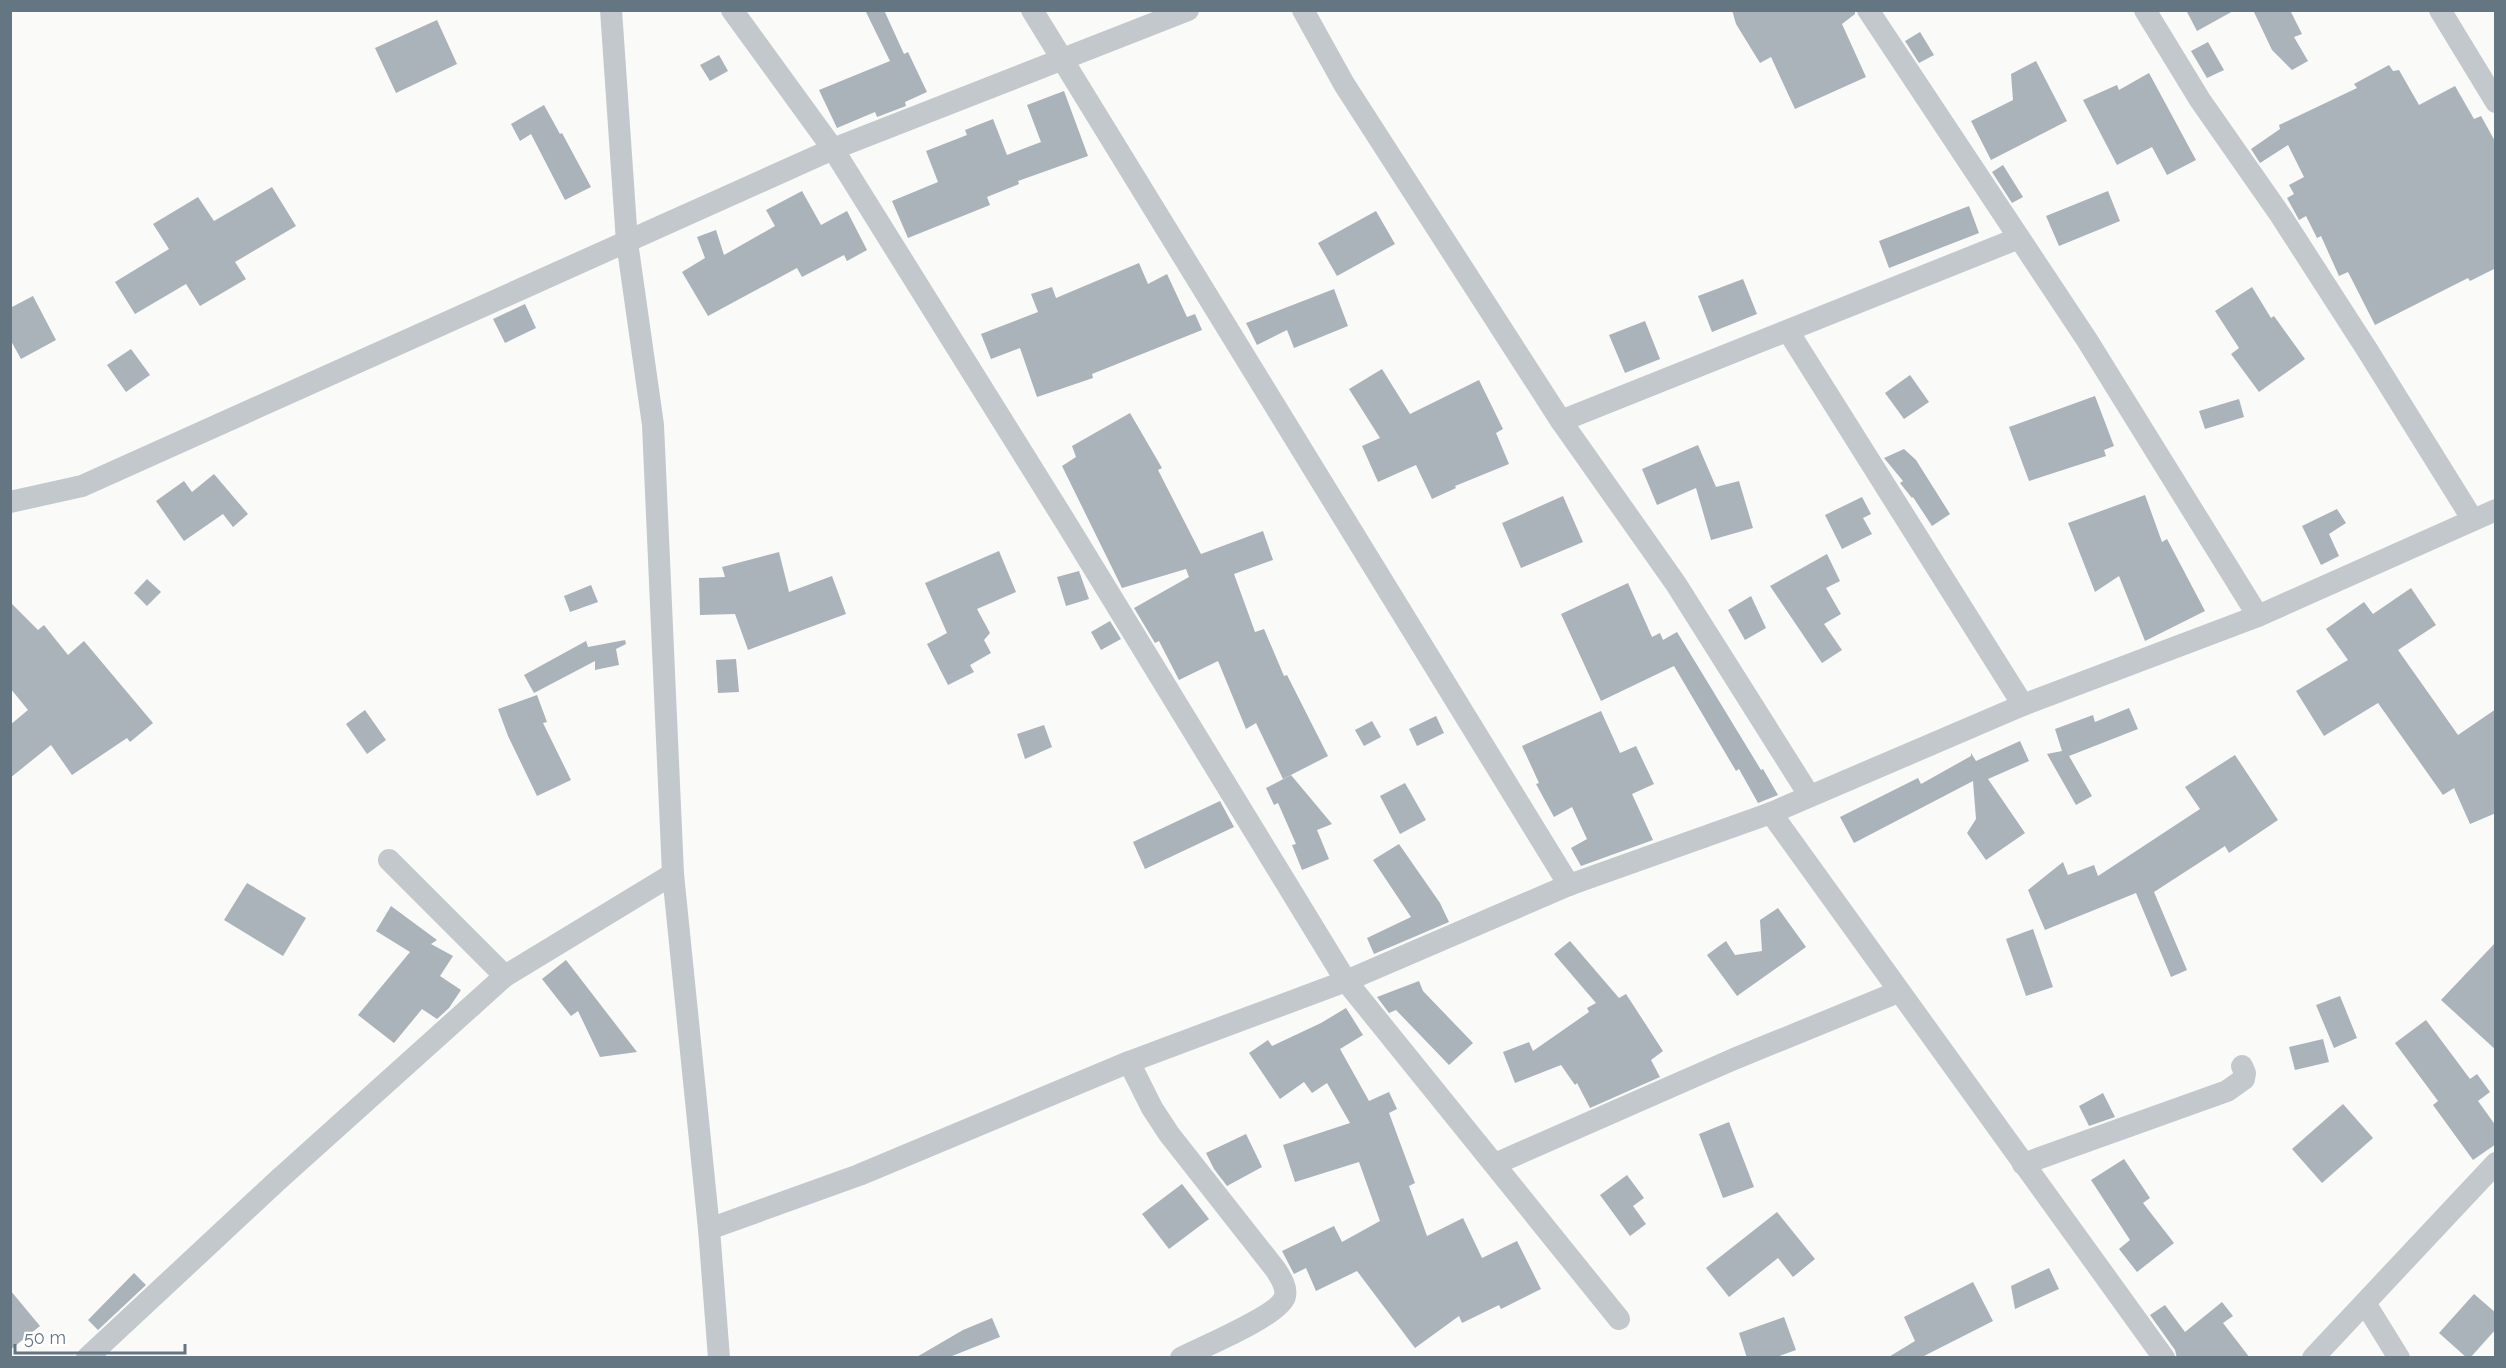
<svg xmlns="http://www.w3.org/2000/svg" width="2506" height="1368" font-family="Raleway,sans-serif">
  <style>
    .building { fill: #aab3b9 }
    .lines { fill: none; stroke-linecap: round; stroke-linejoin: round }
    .minor { stroke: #c3c8cc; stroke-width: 22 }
  </style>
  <rect width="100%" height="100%" fill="#fafaf8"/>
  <g class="building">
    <path d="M865 10H884L904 54 908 52 927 92 905 102 906 106 877 117 875 112 837 128 819 90 890 61Z"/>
    <path d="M1732 10H1855V14L1842 24 1866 77 1795 109 1771 57 1760 63 1736 24Z"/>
    <path d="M2186 10H2235L2197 31Z"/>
    <path d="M2253 10H2290L2302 34 2294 37 2308 61 2292 70 2272 50Z"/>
    <path d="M437 20 457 64 396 93 375 48Z"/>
    <path d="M1920 32 1934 55 1919 63 1905 41Z"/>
    <path d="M2208 42 2224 70 2207 78 2191 51Z"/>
    <path d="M719 55 728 71 710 81 700 65Z"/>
    <path d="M2036 61 2067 121 1991 160 1971 121 2013 100 2011 74Z"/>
    <path d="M2389 65 2393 71 2399 70 2419 105 2455 86 2474 119 2481 116 2496 143V268L2470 281 2468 278 2375 325 2348 272 2339 276 2321 236 2317 238 2306 216 2299 220 2287 198 2294 194 2289 185 2304 177 2288 145 2260 163 2251 149 2280 129 2279 125 2357 88 2354 84Z"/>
    <path d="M2149 73 2196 160 2167 175 2152 147 2117 165 2083 100 2117 85 2119 90Z"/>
    <path d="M1064 91 1088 156 1018 181 1019 184 987 197 990 205 908 238 892 201 938 182 926 151 967 135 965 130 993 119 1007 155 1041 142 1027 105Z"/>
    <path d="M544 105 560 134 562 133 591 187 565 200 531 134 520 141 511 124Z"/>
    <path d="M2003 165 2023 197 2012 203 1992 172Z"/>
    <path d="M272 187 296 226 235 262 246 279 200 306 186 284 135 314 115 282 169 249 153 224 198 197 214 221Z"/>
    <path d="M802 191 821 225 847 211 867 250 847 261 844 255 802 277 797 268 708 316 682 272 705 258 697 237 716 230 724 255 775 226 766 210Z"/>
    <path d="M2108 191 2120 221 2059 246 2046 216Z"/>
    <path d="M1969 206 1979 233 1889 268 1879 241Z"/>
    <path d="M1376 211 1395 244 1337 276 1318 243Z"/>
    <path d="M1139 263 1148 284 1167 274 1187 317 1195 314 1202 330 1092 374 1093 378 1037 397 1020 348 991 359 981 334 1038 312 1031 294 1052 287 1056 298Z"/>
    <path d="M1743 279 1757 314 1712 332 1698 296Z"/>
    <path d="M2252 287 2271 318 2274 316 2305 359 2259 392 2231 354 2239 348 2215 311Z"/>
    <path d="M1334 289 1348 326 1294 348 1287 330 1257 345 1246 323Z"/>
    <path d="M33 296 56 340 21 359 10 339V308Z"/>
    <path d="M525 304 536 328 505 343 493 319Z"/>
    <path d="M1645 321 1660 359 1625 373 1609 335Z"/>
    <path d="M131 349 150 375 126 392 107 365Z"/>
    <path d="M1382 369 1410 414 1479 380 1503 429 1496 433 1509 464 1455 486 1456 488 1432 499 1416 465 1378 482 1362 446 1380 438 1349 389Z"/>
    <path d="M1910 375 1929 402 1904 419 1885 393Z"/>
    <path d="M2095 396 2114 446 2104 450 2106 456 2029 481 2009 427Z"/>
    <path d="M2239 399 2244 417 2205 429 2199 411Z"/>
    <path d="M1130 413 1162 468 1158 470 1201 554 1263 531 1273 560 1234 574 1255 632 1264 629 1284 676 1287 675 1328 756 1283 779 1256 723 1246 729 1218 661 1179 680 1159 641 1155 643 1134 608 1189 577 1186 569 1122 588 1062 466 1076 457 1072 446Z"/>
    <path d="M1698 445 1716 487 1739 481 1753 528 1711 540 1696 488 1657 505 1642 469Z"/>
    <path d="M1904 449 1916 460 1950 514 1932 526 1913 497 1912 498 1900 483 1903 481 1884 458Z"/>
    <path d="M214 474 248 514 233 527 223 514 184 541 156 501 184 481 192 492Z"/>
    <path d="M2145 495 2162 542 2167 539 2205 611 2145 641 2119 576 2095 592 2068 523Z"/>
    <path d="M1563 496 1583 542 1521 568 1502 523Z"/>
    <path d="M1862 497 1871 514 1863 518 1872 534 1842 549 1825 515Z"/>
    <path d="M2337 509 2346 523 2329 534 2339 556 2321 565 2302 526Z"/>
    <path d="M999 551 1016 592 977 609 990 633 984 640 991 653 970 665 974 672 948 685 927 644 947 633 925 583Z"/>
    <path d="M779 552 789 592 832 576 846 614 748 650 735 614 700 615 699 578 725 577 722 567Z"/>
    <path d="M1827 554 1840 581 1826 588 1841 614 1824 624 1842 650 1822 663 1770 586Z"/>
    <path d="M1079 571 1089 599 1066 606 1057 577Z"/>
    <path d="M147 579 161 592 147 606 134 593Z"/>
    <path d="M1628 583 1652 637 1660 633 1663 640 1677 632 1761 770 1763 769 1778 795 1758 803 1739 769 1736 771 1674 666 1601 701 1561 614Z"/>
    <path d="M591 585 598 602 570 612 564 596Z"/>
    <path d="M2411 588 2436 625 2398 650 2458 735 2496 709V813L2470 824 2454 788 2443 795 2378 703 2324 736 2296 691 2348 660 2326 629 2364 602 2373 614Z"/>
    <path d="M1751 596 1766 628 1745 640 1728 610Z"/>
    <path d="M10 602 38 630 44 625 68 655 84 641 153 723 130 742 127 738 72 775 51 745 10 778V725L28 710 10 688Z"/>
    <path d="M1110 621 1121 639 1101 650 1091 632Z"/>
    <path d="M625 640 626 644 616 649 619 665 595 670V661L534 693 524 675 586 641 588 647Z"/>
    <path d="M736 659 739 692 718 693 716 660Z"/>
    <path d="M537 695 547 722 543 723 571 780 537 796 508 736 498 709Z"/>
    <path d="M2129 708 2138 729 2069 756 2092 796 2076 805 2047 754 2062 751 2055 729 2093 715 2095 722Z"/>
    <path d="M365 710 386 740 367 754 346 724Z"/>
    <path d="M1601 711 1620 753 1636 746 1654 784 1632 794 1653 840 1581 866 1571 848 1587 839 1572 807 1554 817 1536 784 1539 783 1522 746Z"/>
    <path d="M1436 716 1444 733 1417 746 1409 729Z"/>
    <path d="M1372 721 1381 737 1364 746 1355 730Z"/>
    <path d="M1044 725 1052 747 1025 759 1017 734Z"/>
    <path d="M2020 741 2029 761 1988 779 2025 833 1986 860 1967 833 1976 819 1973 781 1854 843 1840 817 1918 778 1921 784 1971 756V753L1976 761Z"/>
    <path d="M2235 755 2278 820 2229 853 2225 846 2154 892 2187 970 2171 977 2136 893 2045 930 2028 890 2063 862 2068 875 2094 865 2098 876 2200 809 2185 787Z"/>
    <path d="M1291 775 1332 824 1317 830 1329 859 1302 870 1292 845 1296 844 1278 803 1274 805 1266 788Z"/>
    <path d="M1405 783 1426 820 1400 834 1380 796Z"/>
    <path d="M1220 801 1234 827 1145 869 1133 842Z"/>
    <path d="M1399 844 1440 903 1449 922 1374 954 1367 938 1411 917 1373 860Z"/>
    <path d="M247 883 306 918 283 956 224 920Z"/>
    <path d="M391 906 437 940 431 944 453 956 440 976 461 990 449 1008 437 1019 422 1009 394 1043 358 1015 410 952 376 931Z"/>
    <path d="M1778 908 1806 947 1737 996 1707 955 1726 941 1735 955 1762 951 1760 920Z"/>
    <path d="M2033 929 2053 987 2026 996 2006 939Z"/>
    <path d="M1570 941 1619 998 1626 994 1663 1051 1651 1060 1660 1077 1590 1108 1577 1083 1575 1085 1561 1065 1515 1083 1503 1052 1529 1042 1533 1051 1589 1012 1587 1008 1596 1003 1554 954Z"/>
    <path d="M2496 942V1050L2441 1000Z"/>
    <path d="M566 960 637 1052 600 1057 578 1011 571 1016 542 979Z"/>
    <path d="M1419 981 1423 991 1473 1043 1449 1065 1396 1010 1389 1013 1377 997Z"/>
    <path d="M2340 996 2357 1038 2334 1048 2316 1005Z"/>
    <path d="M1346 1008 1363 1035 1340 1049 1369 1101 1389 1092 1397 1109 1389 1113 1415 1183 1409 1186 1427 1236 1463 1218 1482 1258 1517 1241 1541 1289 1501 1309 1499 1305 1462 1323 1459 1316 1415 1348 1357 1271 1316 1291 1306 1268 1294 1274 1282 1251 1334 1226 1342 1242 1380 1221 1359 1162 1295 1182 1283 1145 1350 1123 1327 1083 1312 1093 1304 1082 1280 1099 1249 1053 1268 1040 1272 1046 1321 1023Z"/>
    <path d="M2426 1020 2470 1079 2477 1074 2490 1092 2478 1101 2496 1126V1144L2473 1160 2433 1105 2438 1101 2395 1043Z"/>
    <path d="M2323 1039 2329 1062 2295 1070 2289 1047Z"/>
    <path d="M2103 1093 2115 1117 2089 1126 2079 1106Z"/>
    <path d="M2343 1104 2373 1138 2322 1183 2292 1149Z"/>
    <path d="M1729 1122 1754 1187 1723 1198 1699 1134Z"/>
    <path d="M1246 1134 1262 1167 1227 1186 1214 1169 1206 1153Z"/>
    <path d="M2124 1159 2150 1198 2143 1203 2174 1243 2137 1272 2119 1249 2130 1240 2091 1180Z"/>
    <path d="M1627 1175 1644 1198 1633 1206 1646 1224 1630 1236 1600 1195Z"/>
    <path d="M1182 1184 1209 1219 1169 1249 1142 1214Z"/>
    <path d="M1777 1212 1815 1259 1793 1277 1778 1258 1729 1297 1706 1268Z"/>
    <path d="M2049 1268 2059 1289 2015 1309 2011 1286Z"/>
    <path d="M134 1273 146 1285 98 1330 88 1320Z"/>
    <path d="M1973 1282 1993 1321 1920 1358H1887L1915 1341 1904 1317Z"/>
    <path d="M10 1290 40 1326 10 1350Z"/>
    <path d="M2474 1294 2496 1313V1329L2470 1358H2467L2439 1333Z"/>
    <path d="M2222 1302 2233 1316 2223 1323 2250 1358H2177L2175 1350 2150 1315 2165 1305 2185 1332Z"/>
    <path d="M1784 1317 1796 1350 1774 1358H1747L1739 1333Z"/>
    <path d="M992 1318 1000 1337 947 1358H915L963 1330Z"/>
  </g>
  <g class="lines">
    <g class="minor">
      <path d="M611 10 627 242 653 425 673 874 709 1229 719 1358"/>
      <path d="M732 10 833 149 1068 526 1346 981 1619 1319"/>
      <path d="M1032 10 1569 885"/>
      <path d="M1303 10 1344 84 1561 421 1676 584 1809 795"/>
      <path d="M1868 10 2087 340 2258 616"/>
      <path d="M2145 10 2200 100 2281 216 2366 348 2473 520"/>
      <path d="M2440 10 2496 102"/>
      <path d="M1788 331 2023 705"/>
      <path d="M1561 421 2019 238"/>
      <path d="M10 502 82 486 833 149 1188 10"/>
      <path d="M1771 813 2164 1358"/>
      <path d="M389 860 505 976 673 874"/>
      <path d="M1129 1062 1152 1108 1169 1134 1276 1270C1281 1278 1287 1287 1285 1296 1281 1315 1200 1348 1181 1358"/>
      <path d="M1495 1164 1734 1059 1898 992"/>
      <path d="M2023 1164 2227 1091 2244 1079 2245 1073 2242 1066"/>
      <path d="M709 1229 859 1175 1129 1062 1346 981 1569 885 1771 813 2023 705 2258 616 2496 510"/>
      <path d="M2365 1303 2399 1358"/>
      <path d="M87 1358 277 1181 505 976"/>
      <path d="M2313 1358 2496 1163"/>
    </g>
  </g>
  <rect width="2506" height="1368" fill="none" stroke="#657683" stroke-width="24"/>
  <path d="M15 1344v9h170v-9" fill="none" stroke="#657683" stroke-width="3"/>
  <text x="24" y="1344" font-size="18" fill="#657683" stroke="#ffffff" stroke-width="4.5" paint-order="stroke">50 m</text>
</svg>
